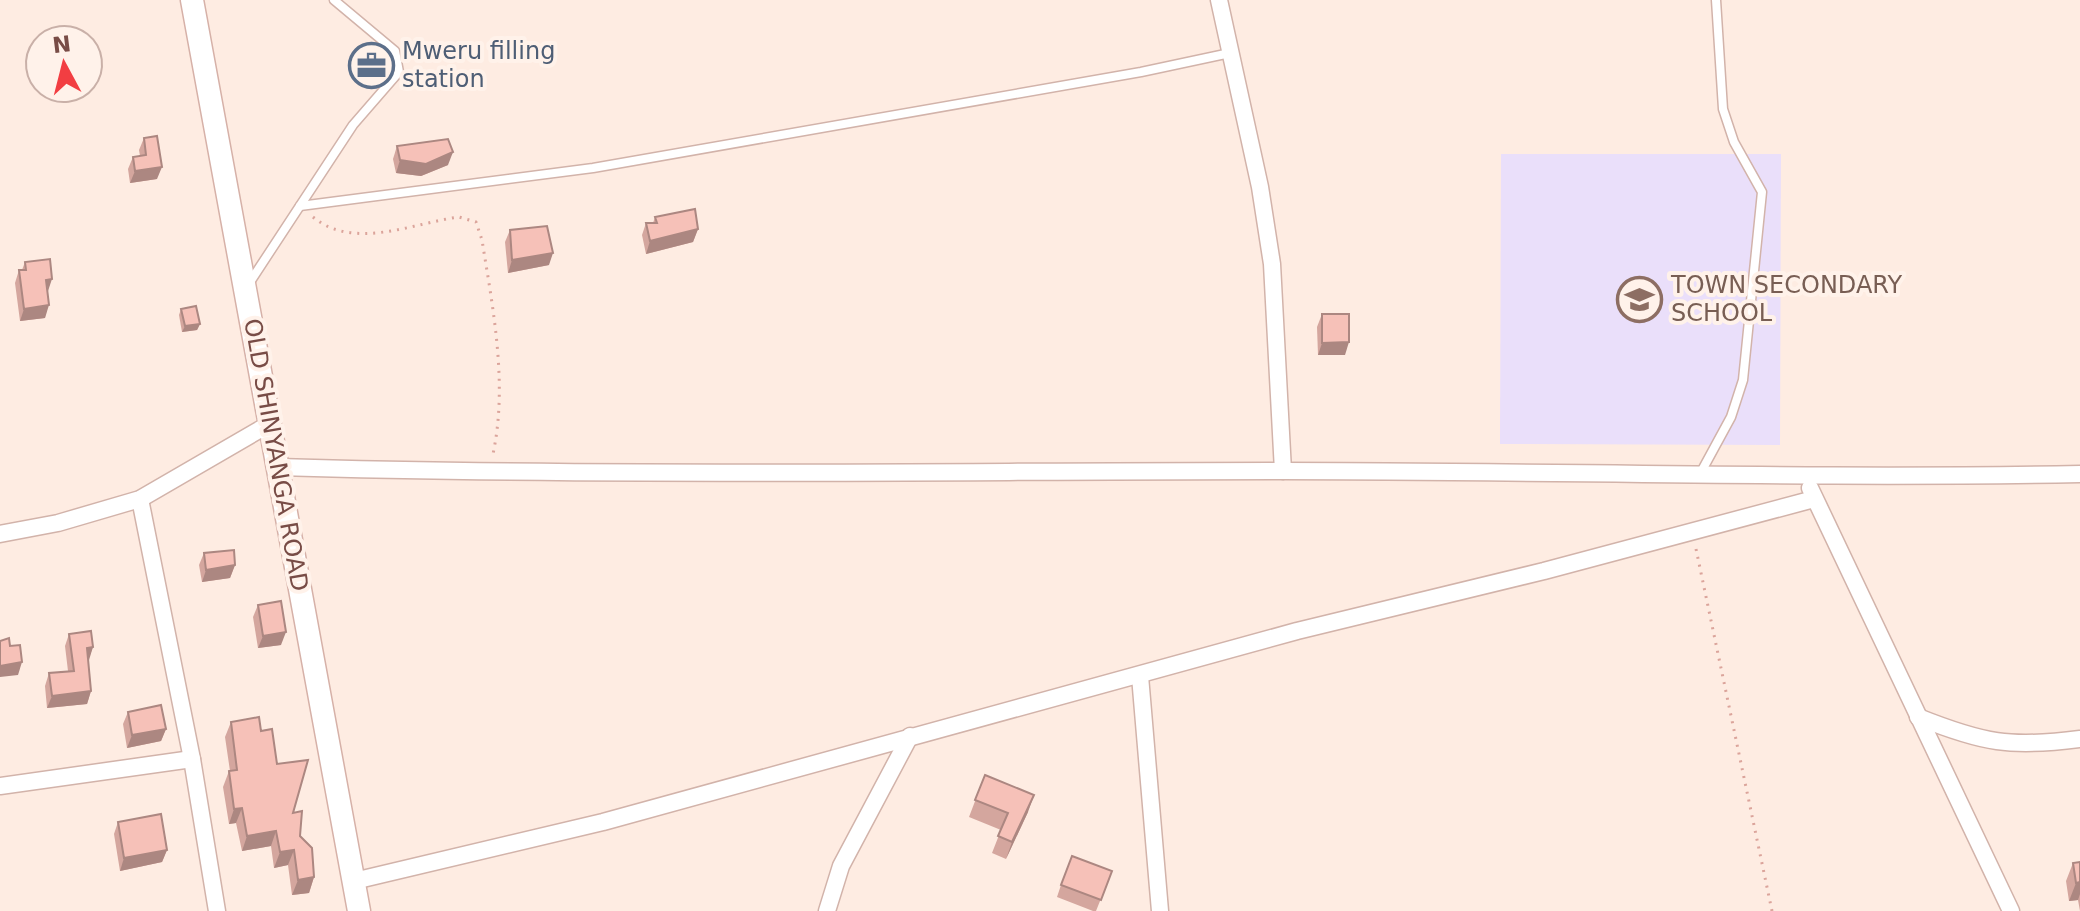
<svg xmlns="http://www.w3.org/2000/svg" width="2080" height="911" font-family="'DejaVu Sans',sans-serif">
  <style>
    .education { fill: #eadffa }
    .lines { fill: none; stroke-linecap: round; stroke-linejoin: round }
    .service-casing { stroke: #d2b3aa; stroke-width: 11 }
    .minor-casing { stroke: #d2b3aa; stroke-width: 19 }
    .secondary-casing { stroke: #d6b1a8; stroke-width: 25 }
    .path { stroke: #dba49b; stroke-width: 3; stroke-dasharray: 2 6; stroke-linecap: butt }
    .service { stroke: #fff; stroke-width: 8 }
    .minor { stroke: #fff; stroke-width: 16 }
    .secondary { stroke: #fff; stroke-width: 22 }
    .wall { fill: #d4a69e }
    .shaded-wall { fill: #ac8781 }
    .building { fill: #f6c1b8; stroke: #ac8781; stroke-width: 2 }
    .labels { text-anchor: middle; stroke-width: 8; stroke-linejoin: round; paint-order: stroke }
    .service-label { font-size: 24px; fill: #4e5e75; stroke: #fff2ea; text-anchor: start }
    .education-label { font-size: 24px; fill: #785e54; stroke: #fff2ea; text-anchor: start }
    .street-label { font-size: 24px; fill: #784c46; stroke: #fff2ea }
  </style>
  <rect width="100%" height="100%" fill="#feece2"/>
  <path class="education" d="M1501 154H1781L1780 445 1500 444Z"/>
  <g class="lines">
    <defs>
      <g id="service">
        <path d="M300 206 593 168 1141 72 1230 53"/>
        <path d="M248 285 353 125 399 72 395 51 334 0"/>
        <path d="M1700 474 1731 417 1743 380 1762 192 1734 142 1723 109 1716 0"/>
      </g>
      <g id="minor">
        <path d="M1219 0 1260 187 1272 264 1283 471"/>
        <path d="M278 467C613 477 948 471 1283 471 1549 471 1814 479 2080 474"/>
        <path d="M1810 488 2011 911"/>
        <path d="M140 499 192 759 217 911"/>
        <path d="M0 534 58 523 140 499 271 423"/>
        <path d="M1140 676 1160 911"/>
        <path d="M1918 717C1983 743 2010 748 2080 739"/>
        <path d="M0 786 192 759"/>
        <path d="M354 881 603 822 1297 631 1544 571 1814 499"/>
        <path d="M827 911 841 866 910 736"/>
      </g>
      <path id="secondary" d="M192 0 359 911"/>
    </defs>
    <use href="#service" class="service-casing"/>
    <use href="#minor" class="minor-casing"/>
    <use href="#secondary" class="secondary-casing"/>
    <g class="path">
      <path d="M313 217C354 251 413 223 459 217L476 222 482 240C493 309 508 384 493 454"/>
      <path d="M1696 549 1772 911"/>
    </g>
    <use href="#service" class="service"/>
    <use href="#minor" class="minor"/>
    <use href="#secondary" class="secondary"/>
  </g>
  <g class="wall">
    <path d="M144 138 157 179 130 183 128 169 133 157 140 156 139 150Z"/>
    <path d="M397 146 448 165 421 176 396 173 393 159Z"/>
    <path d="M655 217 698 229 693 242 646 254 642 235 646 223H653Z"/>
    <path d="M510 230 549 265 508 273 505 242Z"/>
    <path d="M25 262 48 291 45 318 20 321 15 283 19 270H22Z"/>
    <path d="M181 309 200 324 197 330 182 332 179 315Z"/>
    <path d="M1322 314 1345 355H1318L1317 327Z"/>
    <path d="M204 553 235 565 230 578 202 582 199 565Z"/>
    <path d="M258 605 281 645 258 648 253 617Z"/>
    <path d="M69 634 93 647 88 660 91 691 87 704 47 708 45 686 49 673 68 671 65 646Z"/>
    <path d="M128 712 166 729 161 741 127 748 123 724Z"/>
    <path d="M231 722 261 731 277 764 293 813 300 836 314 877 309 893 292 895 288 865 274 868 271 846 242 851 236 823 229 824 223 787 229 771H230L225 737Z"/>
    <path d="M985 775 1028 812 1006 859 992 853 1001 830 969 817Z"/>
    <path d="M118 822 167 850 162 862 120 871 114 834Z"/>
    <path d="M2080 862V911L2078 900 2069 901 2066 881 2073 863Z"/>
    <path d="M1112 871 1096 911H1093L1057 897 1061 885Z"/>
  </g>
  <g class="shaded-wall">
    <path d="M453 152 448 165 421 176 396 173 400 160Z"/>
    <path d="M162 167 157 179 130 183 135 171Z"/>
    <path d="M698 229 693 242 646 254 650 241Z"/>
    <path d="M553 253 549 265 508 273 512 260Z"/>
    <path d="M52 279 48 291 46 280Z"/>
    <path d="M49 305 45 318 20 321 24 309Z"/>
    <path d="M200 324 197 330 182 332 185 326Z"/>
    <path d="M1349 342 1345 355H1318L1322 343Z"/>
    <path d="M235 565 230 578 202 582 206 570Z"/>
    <path d="M286 632 281 645 258 648 263 636Z"/>
    <path d="M93 647 89 660H82L87 648Z"/>
    <path d="M22 662 18 675 0 677V666Z"/>
    <path d="M91 691 87 704 47 708 52 696Z"/>
    <path d="M166 729 161 741 127 748 132 735Z"/>
    <path d="M1034 795 1028 812 1006 859 1012 842Z"/>
    <path d="M242 808 236 823 229 824 234 809Z"/>
    <path d="M276 831 271 846 242 851 247 836Z"/>
    <path d="M167 850 162 862 120 871 124 858Z"/>
    <path d="M294 850 288 865 274 868 280 852Z"/>
    <path d="M314 877 309 893 292 895 298 880Z"/>
    <path d="M2080 882V894L2078 900 2069 901 2076 883Z"/>
  </g>
  <g class="building">
    <path d="M157 136 162 167 135 171 133 157 146 155 144 138Z"/>
    <path d="M448 139 453 152 426 164 400 160 397 146Z"/>
    <path d="M695 209 698 229 650 241 646 223H657L655 217Z"/>
    <path d="M547 226 553 253 512 260 510 230Z"/>
    <path d="M50 259 52 279 46 280 49 305 24 309 19 270H26L25 262Z"/>
    <path d="M196 306 200 324 185 326 181 309Z"/>
    <path d="M1322 314H1349V342L1322 343Z"/>
    <path d="M234 550 235 565 206 570 204 553Z"/>
    <path d="M281 601 286 632 263 636 258 605Z"/>
    <path d="M91 631 93 647 87 648 91 691 52 696 49 673 74 671 69 634Z"/>
    <path d="M9 638 10 646 20 645 22 662 0 666V641Z"/>
    <path d="M161 705 166 729 132 735 128 712Z"/>
    <path d="M259 717 261 731 272 729 277 764 308 760 293 813 302 811 300 836 312 848 314 877 298 880 294 850 280 852 276 831 247 836 242 808 234 809 229 771 237 770 231 722Z"/>
    <path d="M985 775 1034 795 1012 842 998 836 1008 813 975 800Z"/>
    <path d="M161 814 167 850 124 858 118 822Z"/>
    <path d="M1072 856 1112 871 1101 900 1061 885Z"/>
    <path d="M2080 862V882L2076 883 2073 863Z"/>
  </g>
  <defs>
    <symbol id="office-ring" viewBox="-11 -11 22 22"><circle r="9.5" fill="#fff2ea" stroke="#5c6f8a" stroke-width="1.5"/><path d="M-6-3h4V-5.5h4V-3h4V5H-6ZM-1-4.5V-3h2v-1.5ZM-6 0V1H6V0Z" fill="#5c6f8a"/></symbol>
    <symbol id="school-ring" viewBox="-11 -11 22 22"><circle r="9.5" fill="#fff2ea" stroke="#8d6e63" stroke-width="1.5"/><path d="M0-5L7-2L0 1L-7-2ZM-4 1L0 2.5L4 1V4Q0 6-4 4Z" fill="#8d6e63"/></symbol>
  </defs>
  <g fill-rule="evenodd">
    <use href="#office-ring" x="346" y="40" width="51" height="51"/>
    <use href="#school-ring" x="1614" y="274" width="51" height="51"/>
  </g>
  <g class="labels">
    <g class="service-label">
      <text x="402" y="59">Mweru filling<tspan x="402" dy="28">station</tspan></text>
    </g>
    <g class="education-label">
      <text x="1671" y="293">TOWN SECONDARY<tspan x="1671" dy="28">SCHOOL</tspan></text>
    </g>
    <g class="street-label">
      <text transform="translate(276 455) rotate(80)" y="8">OLD SHINYANGA ROAD</text>
    </g>
  </g>
  <g transform="translate(64 64) rotate(353)"><circle r="38" fill="#fff2ea" stroke="#c9b0a8" stroke-width="2"/>
  <path d="M0-6L14 30L0 20L-14 30Z" fill="#f23e42"/>
  <text y="-12" font-size="22" font-weight="bold" text-anchor="middle" fill="#784c46">N</text>
  </g>
</svg>
